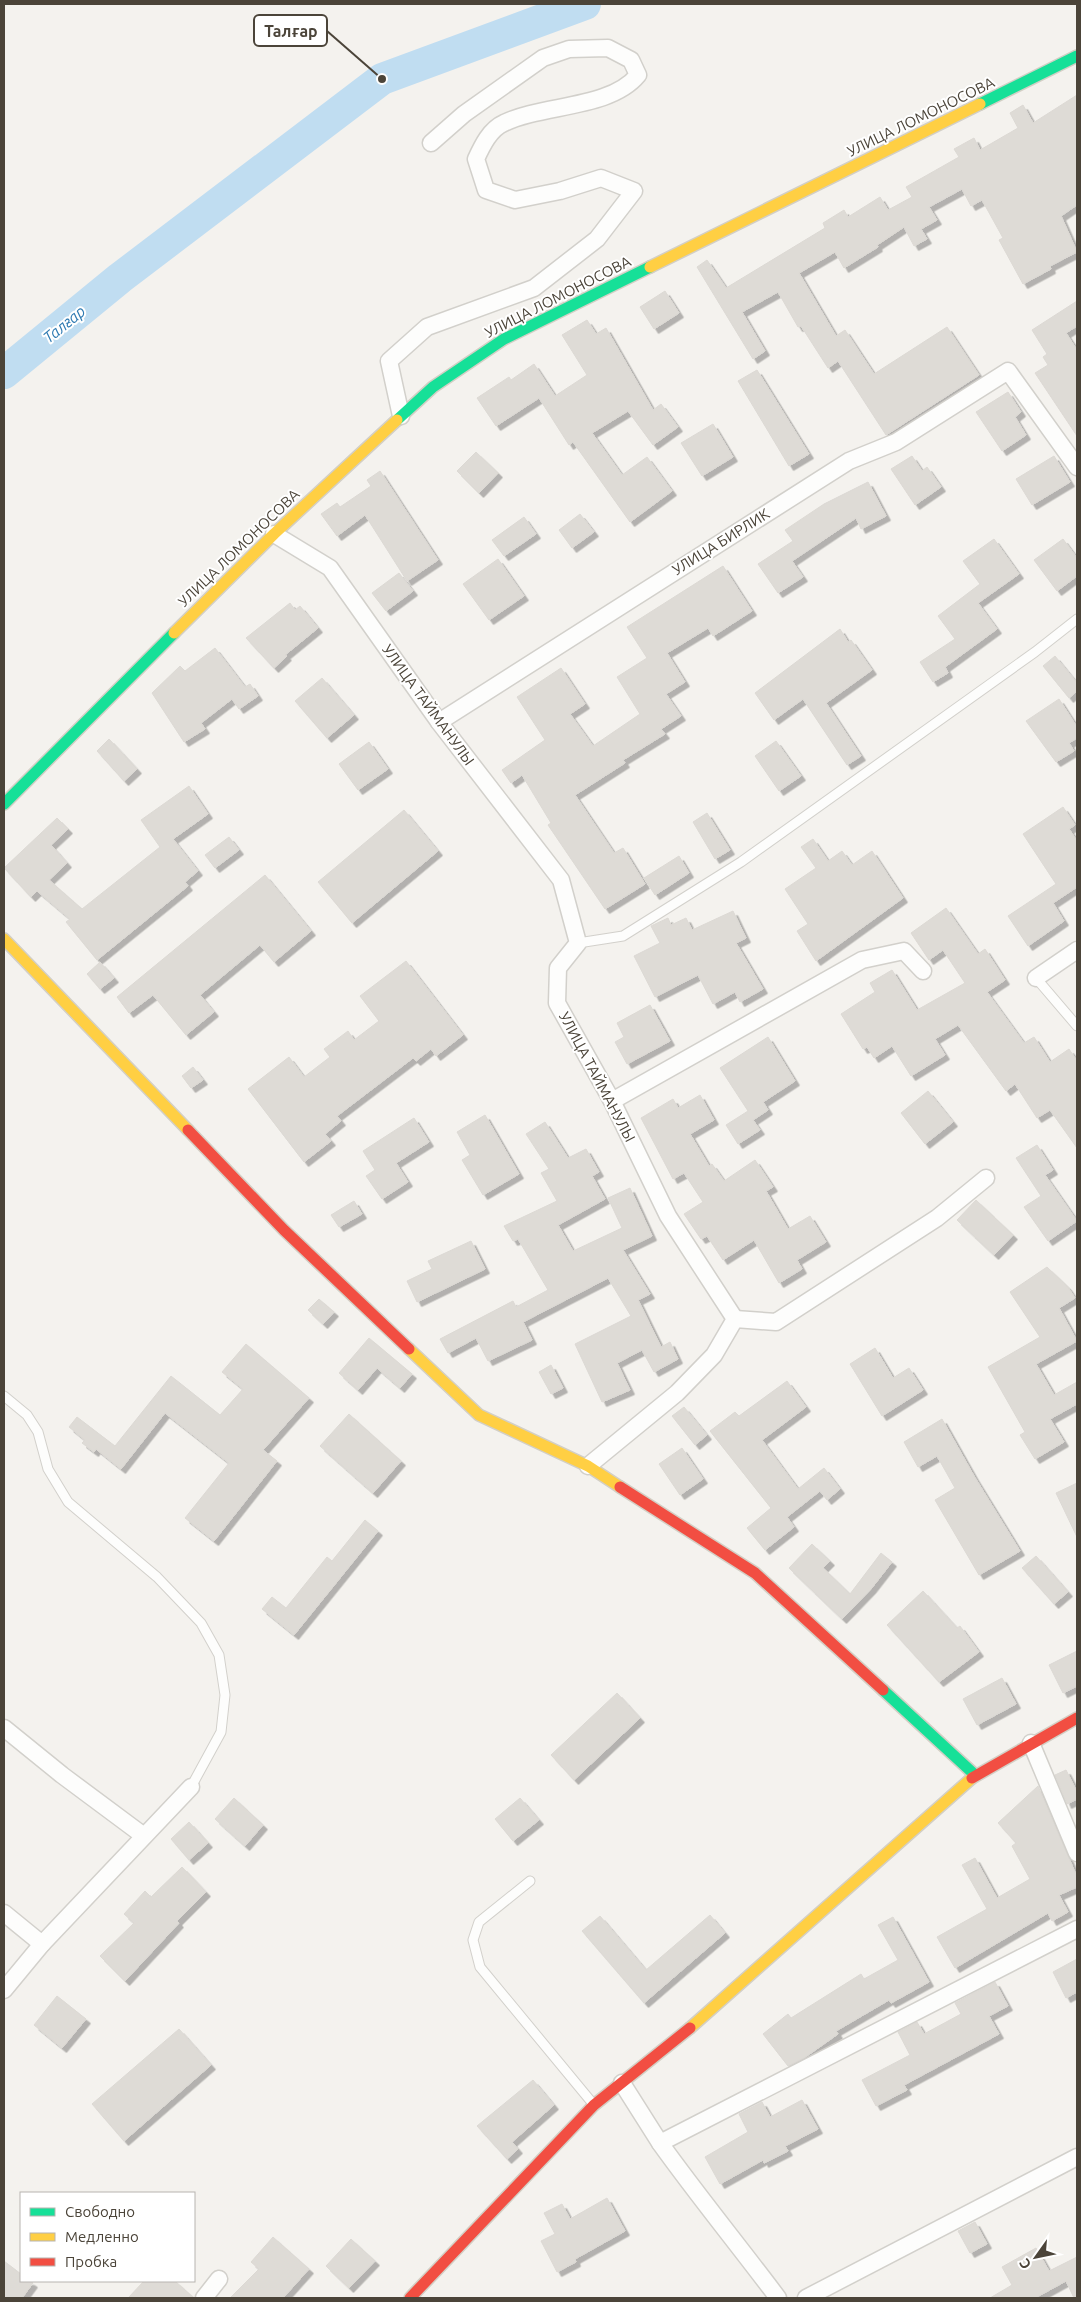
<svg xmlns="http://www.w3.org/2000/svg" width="1081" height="2302" font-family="Ubuntu,sans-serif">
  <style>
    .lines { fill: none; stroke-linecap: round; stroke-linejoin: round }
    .river { stroke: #c0ddf1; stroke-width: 32 }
    .building { fill: #dedbd6; stroke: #dcd9d4; filter: url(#shadow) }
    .lane-casing { stroke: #d2d0cb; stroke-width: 11 }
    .street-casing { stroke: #d2d0cb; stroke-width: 19 }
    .fast-casing { stroke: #d3cfc5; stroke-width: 14 }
    .slow-casing { stroke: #d3cfc5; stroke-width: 14 }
    .jam-casing { stroke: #d3cfc5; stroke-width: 14 }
    .lane { stroke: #fdfdfc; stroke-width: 9 }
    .street { stroke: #fdfdfc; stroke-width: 16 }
    .fast { stroke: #16e098; stroke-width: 11 }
    .slow { stroke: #ffcf43; stroke-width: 11 }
    .jam { stroke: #f24e42; stroke-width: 11 }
    .labels { text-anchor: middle; stroke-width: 4; stroke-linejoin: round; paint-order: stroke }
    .street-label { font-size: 15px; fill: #4b4439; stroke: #fff }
    .water-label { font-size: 16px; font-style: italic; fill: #2e7ab2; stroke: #fff }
    .leader { fill: none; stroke: #4b4439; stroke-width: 2 }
    .callout-dot { fill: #4b4439; stroke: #fff; stroke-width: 2 }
    .callout { fill: #fff; stroke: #4b4439; stroke-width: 2 }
    .callout-label { font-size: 16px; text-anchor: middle; font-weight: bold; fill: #4b4439 }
  </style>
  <defs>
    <filter id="shadow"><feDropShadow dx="4.5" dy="4.5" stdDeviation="0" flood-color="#0004"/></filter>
  </defs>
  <rect width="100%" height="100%" fill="#f4f2ee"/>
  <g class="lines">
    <path class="river" d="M4 373 120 278 382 79 585 4"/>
  </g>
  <g class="building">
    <path d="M1077 95V205L1061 216 1077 252 1050 266 1051 269 1023 284 999 240 1003 238 982 200 971 206 962 189 929 207 937 220 921 229 927 239 914 246 904 227 877 245 878 247 844 268 835 252 799 273 836 336 845 330 874 374 947 327 979 375 886 435 838 361 828 368 801 326 798 327 778 292 742 312 765 351 753 359 697 267 707 260 726 288 825 228 823 223 844 210 848 217 880 197 888 210 912 197 906 187 959 157 954 149 974 138 980 150 1018 128 1010 113 1023 105 1033 123Z"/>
    <path d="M665 291 679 313 654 329 640 307Z"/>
    <path d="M1077 301V326L1066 333 1077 350V436L1035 373 1048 365 1043 357 1047 354 1032 330Z"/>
    <path d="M587 320 596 334 606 328 653 410 661 404 678 427 653 445 628 411 592 433 622 475 647 457 672 491 630 522 573 442 569 445 539 398 496 426 477 398 509 377 511 380 534 364 555 396 587 375 562 335Z"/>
    <path d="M757 370 809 454 789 466 738 381Z"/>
    <path d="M1008 392 1021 412 1015 417 1026 435 1002 451 976 412Z"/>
    <path d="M713 424 733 457 702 476 681 443Z"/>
    <path d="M476 452 498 473 479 493 457 471Z"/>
    <path d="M912 456 922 471 927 467 941 487 915 505 891 469Z"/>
    <path d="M1054 456 1070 482 1032 505 1016 479Z"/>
    <path d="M380 471 438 560 407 581 365 515 337 536 321 514 337 503 340 507 371 486 367 480Z"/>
    <path d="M868 482 886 516 861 529 856 518 792 561 803 577 778 593 758 564 793 541 785 530 824 504Z"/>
    <path d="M580 514 594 532 572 548 559 530Z"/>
    <path d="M524 517 536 534 504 556 492 540Z"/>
    <path d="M994 539 1019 574 978 603 997 629 945 667 948 673 933 682 920 662 955 639 938 616 980 584 963 561Z"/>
    <path d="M1063 539 1077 558V576L1057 591 1034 560Z"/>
    <path d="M498 559 524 596 489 620 463 584Z"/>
    <path d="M723 566 752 611 713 636 708 628 667 653 685 682 666 694 681 716 661 729 665 734 623 760 625 763 575 795 614 853 623 848 645 884 605 909 548 825 551 823 522 775 511 783 502 770 545 740 517 697 561 668 585 704 570 714 593 746 640 714 617 677 647 658 627 627Z"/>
    <path d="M399 573 413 591 386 611 372 593Z"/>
    <path d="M290 603 295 610 300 606 318 628 285 655 287 656 274 668 246 638Z"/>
    <path d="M840 629 848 642 851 640 872 670 826 703 861 756 847 765 803 699 774 720 755 693Z"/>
    <path d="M215 648 245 687 250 684 258 696 239 709 232 699 201 723 205 729 184 742 152 693 180 666 185 671Z"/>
    <path d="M1055 656 1077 683V691L1069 698 1043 666Z"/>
    <path d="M322 678 354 715 327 738 295 701Z"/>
    <path d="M1059 699 1077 727V738L1069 743 1074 751 1056 762 1026 721Z"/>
    <path d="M109 739 137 769 124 781 97 751Z"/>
    <path d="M776 741 801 776 779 791 755 756Z"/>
    <path d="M369 742 388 769 358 790 339 764Z"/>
    <path d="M189 786 208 814 173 839 198 871 185 882 188 886 97 960 66 922 70 919 37 891 31 897 4 868 57 818 68 829 51 845 67 863 49 880 82 909 160 847 141 820Z"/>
    <path d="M1063 807 1075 825 1069 829 1077 841V887L1053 903 1064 921 1028 946 1008 916 1056 884 1023 834Z"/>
    <path d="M404 810 438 851 352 923 318 882Z"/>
    <path d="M707 813 730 850 715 859 693 822Z"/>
    <path d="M229 837 239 850 215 868 205 855Z"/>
    <path d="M813 839 828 861 842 851 852 865 872 851 903 898 816 961 797 931 808 924 785 889 816 868 801 847Z"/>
    <path d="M679 856 689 873 655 895 644 878Z"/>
    <path d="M265 875 311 931 274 962 260 945 200 995 214 1012 186 1035 153 995 129 1013 117 997Z"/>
    <path d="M946 908 978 954 985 949 1005 980 987 992 1024 1043 1034 1037 1050 1062 1069 1049 1077 1061V1148L1050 1110 1037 1118 1015 1084 1006 1091 958 1025 935 1039 945 1055 911 1076 892 1046 874 1058 867 1047 863 1049 841 1014 875 992 870 983 892 970 917 1010 965 983 943 950 929 960 911 933Z"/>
    <path d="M733 911 746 938 736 943 763 989 740 1002 735 992 713 1004 698 975 655 997 634 956 660 943 651 926 668 918 671 925 686 918 692 930Z"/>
    <path d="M406 961 463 1035 436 1056 431 1049 416 1061 413 1058 337 1116 341 1121 325 1134 331 1141 304 1162 248 1089 289 1057 304 1077 330 1057 324 1049 348 1031 354 1040 379 1021 360 996Z"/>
    <path d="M100 962 114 978 100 989 87 974Z"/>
    <path d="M650 1005 670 1041 627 1064 615 1042 624 1037 617 1023Z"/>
    <path d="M768 1037 795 1081 763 1102 768 1110 753 1120 760 1130 738 1144 726 1125 748 1111 720 1068Z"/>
    <path d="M193 1067 203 1080 191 1088 182 1076Z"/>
    <path d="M928 1091 953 1122 925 1144 901 1113Z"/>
    <path d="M700 1095 714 1120 690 1134 709 1166 712 1164 724 1181 755 1160 773 1187 766 1191 788 1229 810 1216 826 1242 797 1260 802 1269 779 1283 754 1240 723 1260 707 1236 701 1239 684 1214 703 1202 684 1173 673 1179 641 1118 673 1099 678 1108Z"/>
    <path d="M485 1115 519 1174 483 1195 462 1160 470 1155 457 1132Z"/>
    <path d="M414 1118 429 1142 396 1163 408 1182 382 1199 366 1176 375 1170 363 1151Z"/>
    <path d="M545 1122 568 1158 586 1149 599 1172 592 1176 605 1199 558 1225 573 1251 622 1228 608 1198 630 1188 652 1236 623 1250 650 1294 638 1300 661 1347 670 1342 678 1359 654 1372 642 1350 617 1363 630 1390 602 1402 575 1344 631 1316 608 1278 523 1322 532 1340 488 1361 476 1338 448 1353 440 1339 513 1301 516 1307 548 1290 518 1239 513 1241 504 1226 557 1201 541 1173 549 1169 526 1134Z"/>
    <path d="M1037 1145 1053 1170 1045 1175 1077 1221 1048 1241 1024 1207 1041 1196 1016 1158Z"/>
    <path d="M976 1200 1013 1235 994 1255 957 1220Z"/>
    <path d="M354 1201 362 1214 339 1227 331 1215Z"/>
    <path d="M471 1241 485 1269 417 1302 407 1281 432 1269 428 1261Z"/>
    <path d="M1047 1267 1067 1286 1075 1298 1059 1308 1077 1341 1036 1364 1054 1395 1077 1382V1404L1050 1419 1064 1442 1035 1459 1020 1435 1025 1432 988 1367 1040 1337 1010 1292Z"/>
    <path d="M319 1299 334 1312 323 1324 308 1310Z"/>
    <path d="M369 1338 412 1374 400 1388 377 1368 358 1390 339 1373Z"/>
    <path d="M246 1344 309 1398 263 1450 277 1461 214 1541 185 1518 229 1463 165 1413 121 1469 96 1449 94 1452 82 1443 85 1440 69 1427 77 1417 115 1446 171 1376 220 1415 243 1389 222 1372Z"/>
    <path d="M875 1348 893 1378 909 1368 923 1390 882 1416 850 1364Z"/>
    <path d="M551 1365 563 1388 551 1394 539 1372Z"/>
    <path d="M787 1381 806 1407 762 1440 798 1489 824 1468 840 1489 827 1500 820 1491 787 1517 794 1527 765 1550 747 1528 771 1508 710 1431 735 1412 739 1416Z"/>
    <path d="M684 1407 707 1435 695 1445 672 1416Z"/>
    <path d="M349 1414 401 1461 373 1493 320 1446Z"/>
    <path d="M942 1419 974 1476 1020 1551 979 1575 935 1500 955 1488 937 1456 918 1467 904 1442Z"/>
    <path d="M682 1448 703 1479 680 1495 659 1464Z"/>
    <path d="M1077 1483V1537L1056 1493Z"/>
    <path d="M365 1520 378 1531 294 1635 262 1609 272 1597 286 1608 327 1557 332 1561Z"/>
    <path d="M812 1544 830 1561 823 1568 850 1594 881 1553 892 1562 871 1589 842 1619 789 1568Z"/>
    <path d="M1036 1556 1068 1592 1054 1604 1022 1568Z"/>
    <path d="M923 1591 957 1628 960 1626 979 1652 939 1682 887 1625Z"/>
    <path d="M1077 1651V1686L1063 1693 1049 1665Z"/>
    <path d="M1002 1678 1016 1704 977 1725 963 1699Z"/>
    <path d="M617 1693 640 1718 574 1780 551 1755Z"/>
    <path d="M1066 1770 1077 1792V1799L1067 1804 1055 1775Z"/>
    <path d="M1038 1786 1077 1877V1887L1059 1895 1068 1912 1052 1921 1048 1913 955 1968 937 1937 987 1909 962 1865 975 1858 997 1898 1030 1879 1012 1846 1016 1843 998 1823Z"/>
    <path d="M234 1798 263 1825 245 1846 215 1819Z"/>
    <path d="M520 1798 539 1820 513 1841 495 1819Z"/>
    <path d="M189 1822 208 1843 189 1860 171 1839Z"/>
    <path d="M182 1867 206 1892 177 1921 179 1923 125 1981 100 1956 134 1923 124 1914 145 1891 151 1897Z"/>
    <path d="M710 1915 725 1933 644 2003 582 1931 600 1916 646 1970Z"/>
    <path d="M893 1917 929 1982 891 2003 889 2000 836 2031 838 2034 804 2058 788 2066 763 2034 788 2014 791 2018 861 1974 864 1979 898 1960 878 1925Z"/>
    <path d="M1077 1959V1992L1066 1998 1053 1972Z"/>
    <path d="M995 1982 1008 2006 989 2016 999 2034 904 2085 907 2090 876 2106 862 2080 910 2055 898 2032 917 2022 924 2034 961 2014 955 2003Z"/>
    <path d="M57 1996 86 2019 62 2048 34 2025Z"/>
    <path d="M179 2029 211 2065 124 2141 92 2104Z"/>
    <path d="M533 2080 554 2105 512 2142 518 2149 507 2159 477 2126Z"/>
    <path d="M802 2100 818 2129 785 2146 788 2151 764 2163 763 2160 720 2184 705 2157 748 2132 739 2114 762 2102 770 2117Z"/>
    <path d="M607 2198 625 2231 575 2259 576 2262 557 2272 541 2241 555 2234 544 2213 562 2204 570 2219Z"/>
    <path d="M975 2222 987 2244 970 2253 958 2231Z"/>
    <path d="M273 2237 309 2269 283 2298H230L259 2269 251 2262Z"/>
    <path d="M351 2239 375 2261 349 2288 326 2266Z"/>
    <path d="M1036 2248 1049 2271 1077 2257V2298H1074L1066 2281 1035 2298H990L1012 2285 1002 2267Z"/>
    <path d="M4 2261 21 2274V2281H30L33 2283 22 2298H4Z"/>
    <path d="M144 2281H175L194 2298H128Z"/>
  </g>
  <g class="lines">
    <defs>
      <g id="lane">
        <path d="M578 943 623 936 741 862 1035 652 1077 619"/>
        <path d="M1036 978 1077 1026"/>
        <path d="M4 1396 27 1415 38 1432 48 1469 68 1502 157 1577 201 1623 219 1655 225 1695 221 1732 191 1787"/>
        <path d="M530 1881 479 1922 473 1940 480 1967 594 2105"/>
      </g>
      <g id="street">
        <path d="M401 416 389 361 427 327 534 288 597 239 634 191 601 178 560 191 515 200 486 190 476 159C482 146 490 129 504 123 543 104 610 109 638 75L631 60 608 48 569 49 543 58 464 114 431 143"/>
        <path d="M274 534 330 568 439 722 561 880 578 943 558 968 557 1003 612 1101 668 1216 735 1319 714 1355 677 1393 588 1466"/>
        <path d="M439 722 849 461 896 442 1008 371 1077 467"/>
        <path d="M1036 978 1077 950"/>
        <path d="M612 1101 862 960 904 951 923 971"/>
        <path d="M735 1319 776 1322 937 1218 986 1178"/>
        <path d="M4 1728 62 1775 144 1836"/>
        <path d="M1031 1743 1077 1853"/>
        <path d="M4 1913 42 1944 191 1787"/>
        <path d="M4 1990 42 1944"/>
        <path d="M622 2083 660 2143 1077 1929"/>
        <path d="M660 2143C698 2196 739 2246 778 2298"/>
        <path d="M204 2298 219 2279"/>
        <path d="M806 2298 1077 2157"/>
      </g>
      <g id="fast">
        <path d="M980 104 1077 56"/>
        <path d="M397 420 433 387 504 339 650 267"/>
        <path d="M4 804 174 633"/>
        <path d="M883 1690 975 1775"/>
      </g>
      <g id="slow">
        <path d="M650 267 980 104"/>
        <path d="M174 633 274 534 397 420"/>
        <path d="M4 939 188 1130"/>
        <path d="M409 1349 479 1415 588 1466 620 1487"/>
        <path d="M690 2028 972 1778"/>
      </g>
      <g id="jam">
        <path d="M188 1130 284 1230 409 1349"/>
        <path d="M620 1487 755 1573 883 1690"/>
        <path d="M972 1778 1077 1718"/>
        <path d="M410 2298 594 2105 690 2028"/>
      </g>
    </defs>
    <use href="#lane" class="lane-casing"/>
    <use href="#street" class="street-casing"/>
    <use href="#fast" class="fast-casing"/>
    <use href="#slow" class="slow-casing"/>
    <use href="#jam" class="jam-casing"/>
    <use href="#lane" class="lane"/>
    <use href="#street" class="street"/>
    <use href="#fast" class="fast"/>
    <use href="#slow" class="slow"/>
    <use href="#jam" class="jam"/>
  </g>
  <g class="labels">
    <g class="street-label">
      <text transform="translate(921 117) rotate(-26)" y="5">УЛИЦА ЛОМОНОСОВА</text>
      <text transform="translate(558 297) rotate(-27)" y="5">УЛИЦА ЛОМОНОСОВА</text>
      <text transform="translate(721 542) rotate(-32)" y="5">УЛИЦА БИРЛИК</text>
      <text transform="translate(239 548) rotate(-44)" y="5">УЛИЦА ЛОМОНОСОВА</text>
      <text transform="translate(428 705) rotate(54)" y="5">УЛИЦА ТАЙМАНУЛЫ</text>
      <text transform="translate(597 1077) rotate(62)" y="5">УЛИЦА ТАЙМАНУЛЫ</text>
    </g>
    <g class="water-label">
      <text transform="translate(64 324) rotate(-39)" y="6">Талғар</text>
    </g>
  </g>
  <path class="leader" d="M382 79L327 31"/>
  <circle class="callout-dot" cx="382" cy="79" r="5"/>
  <rect class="callout" x="254" y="15" width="73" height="31" rx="5"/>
  <g class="callout-label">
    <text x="291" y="37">Талғар</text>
  </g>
  <rect width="1081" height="2302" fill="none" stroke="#4b4439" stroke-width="10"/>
  <rect x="20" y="2192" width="175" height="90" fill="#ffffff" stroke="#b7b4b0"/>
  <rect x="30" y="2208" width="25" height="8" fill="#16e098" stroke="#b7b4b0"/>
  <text x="65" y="2217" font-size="15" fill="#4b4439">Свободно</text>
  <rect x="30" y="2233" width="25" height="8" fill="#ffcf43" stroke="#b7b4b0"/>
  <text x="65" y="2242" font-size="15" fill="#4b4439">Медленно</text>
  <rect x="30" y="2258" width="25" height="8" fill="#f24e42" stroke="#b7b4b0"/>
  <text x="65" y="2267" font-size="15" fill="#4b4439">Пробка</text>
  <g transform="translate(1036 2257) rotate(237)" stroke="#ffffff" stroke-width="4" paint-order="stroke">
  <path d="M0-4L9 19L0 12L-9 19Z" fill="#4b4439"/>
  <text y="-8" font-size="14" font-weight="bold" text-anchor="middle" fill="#4b4439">С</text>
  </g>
</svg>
